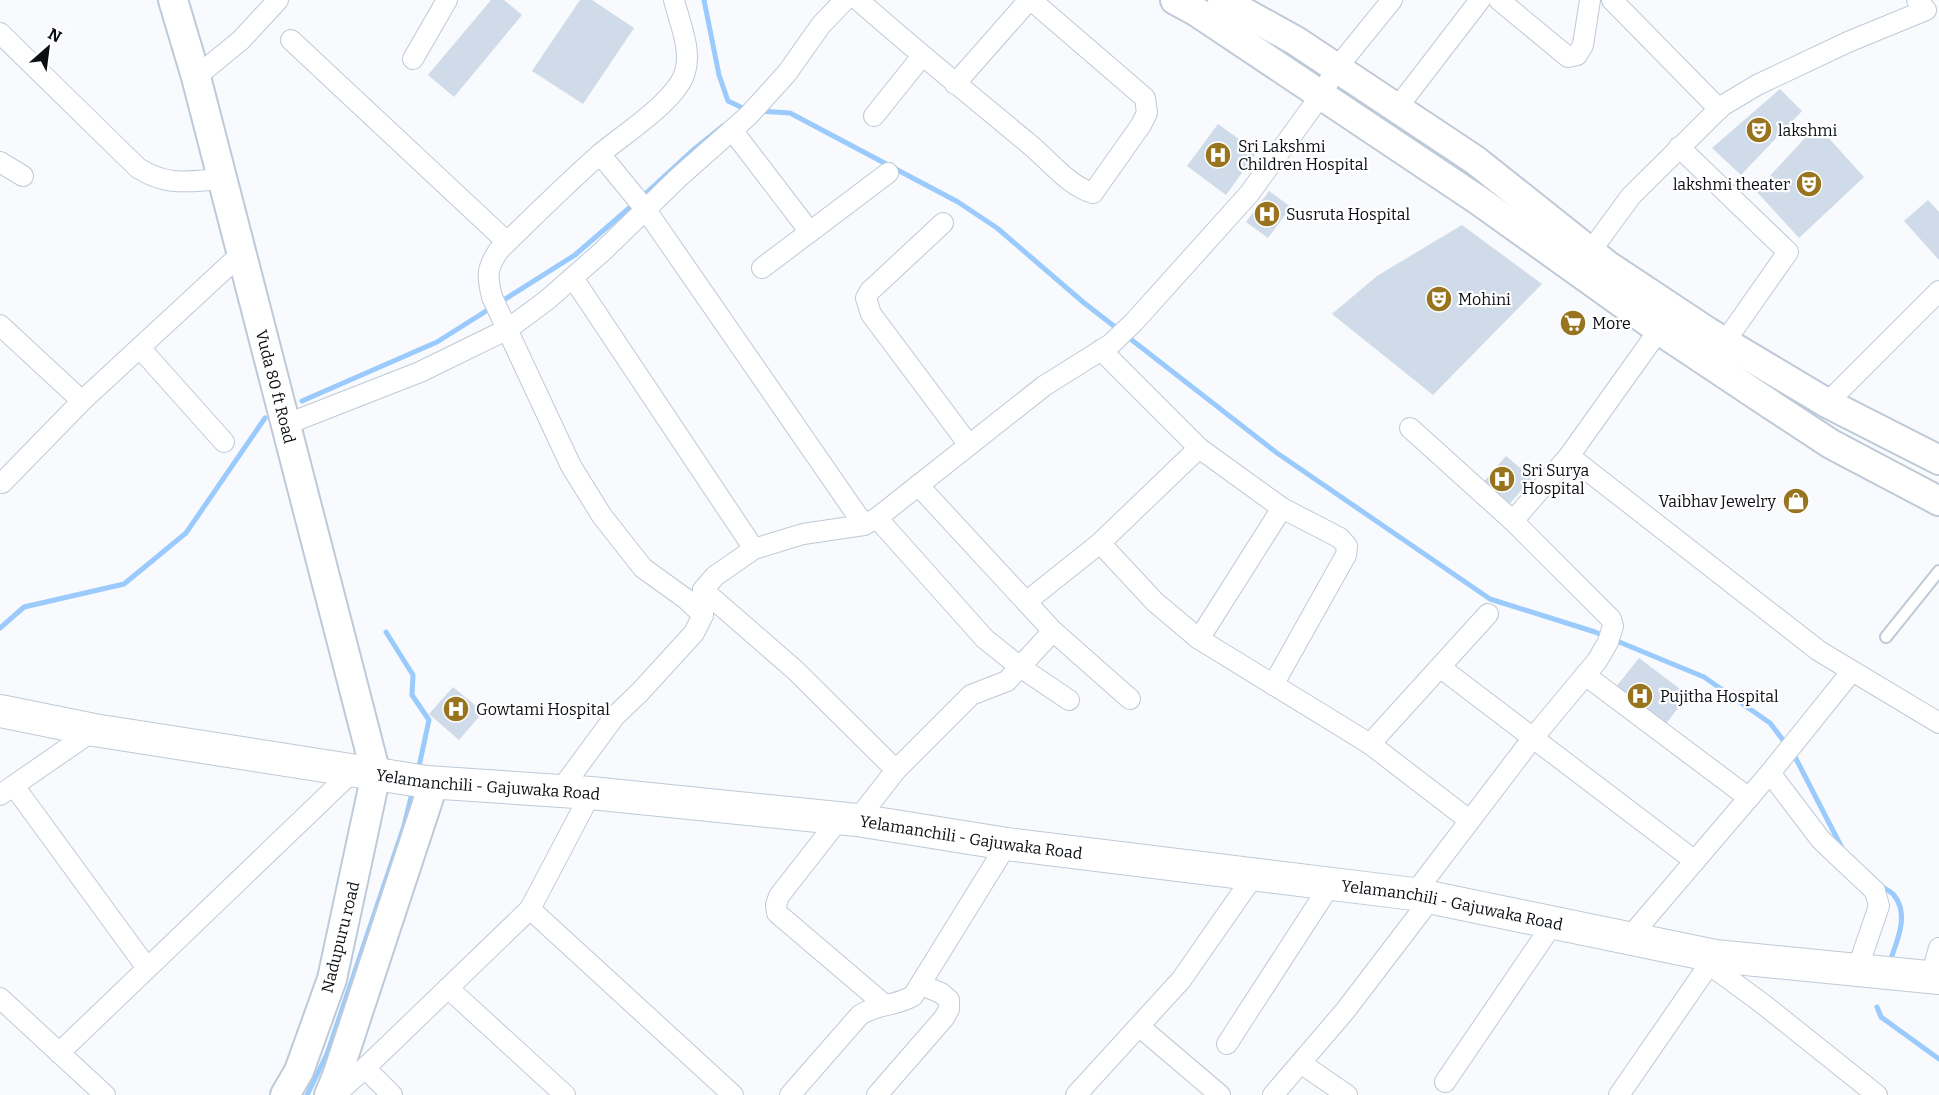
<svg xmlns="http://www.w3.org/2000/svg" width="1939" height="1095" font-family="Bitter,serif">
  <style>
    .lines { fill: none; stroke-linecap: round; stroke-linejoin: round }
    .stream { stroke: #9bcafd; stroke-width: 5 }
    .building { fill: #cfdbe9 }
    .lane-casing { stroke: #becad7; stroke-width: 14 }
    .street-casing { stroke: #becad7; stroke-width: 22 }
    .secondary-casing { stroke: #becad7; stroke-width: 32 }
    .primary-casing { stroke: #becad7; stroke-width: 34 }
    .lane { stroke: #fff; stroke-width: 10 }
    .street { stroke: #fff; stroke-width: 20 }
    .secondary { stroke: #fff; stroke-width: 28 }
    .primary { stroke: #fff; stroke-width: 32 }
    .labels { text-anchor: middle; stroke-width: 4.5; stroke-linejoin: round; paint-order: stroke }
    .poi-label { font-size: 16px; fill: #0b0f13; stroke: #fff; text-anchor: start }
    .street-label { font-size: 16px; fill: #0b0f13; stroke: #fff }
  </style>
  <rect width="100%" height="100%" fill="#f8fafd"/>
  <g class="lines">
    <g class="stream">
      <path d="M704 0 719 75 728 101 747 110"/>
      <path d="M759 111 790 113 958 202 997 228 1083 302 1277 453 1490 599 1595 632 1704 677 1770 723 1786 744"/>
      <path d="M642 197 692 151 723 126"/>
      <path d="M302 401 437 342 575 255 635 203"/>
      <path d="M0 628 24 607 124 584 186 533 265 418"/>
      <path d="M386 632 413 675 412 695 429 720 418 771"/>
      <path d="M1792 751 1843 850"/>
      <path d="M1880 886C1884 888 1890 891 1893 894 1911 914 1896 943 1889 964"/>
      <path d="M1877 1007 1881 1017 1939 1059"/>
      <path d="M307 1095 327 1054 404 826 413 789"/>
    </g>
  </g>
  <g class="building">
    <path d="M491 0H504L522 15 454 97 428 75Z"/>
    <path d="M580 0H592L634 28 583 104 532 71Z"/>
    <path d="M1780 89 1802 111 1741 175 1712 148Z"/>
    <path d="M1218 124 1257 152 1226 195 1187 166Z"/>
    <path d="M1817 125 1864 177 1799 238 1756 191Z"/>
    <path d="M1269 191 1291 207 1268 238 1246 222Z"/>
    <path d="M1928 200 1939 212V260L1904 221Z"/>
    <path d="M1462 225 1542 284 1433 395 1332 314 1377 276Z"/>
    <path d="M1506 456 1532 478 1506 508 1480 486Z"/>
    <path d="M1639 658 1688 695 1665 725 1616 687Z"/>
    <path d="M453 687 483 712 459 740 429 714Z"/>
  </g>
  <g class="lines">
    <defs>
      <path id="lane" d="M1886 637 1939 571"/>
      <g id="street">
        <path d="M674 0C679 21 692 50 685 72 677 101 622 135 599 155 565 185 532 218 499 250 486 269 487 276 492 297L571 466 602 516 643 568 686 599 703 615"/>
        <path d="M858 0C914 49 971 96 1028 143 1048 159 1068 186 1093 193L1141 125 1147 113 1145 98 1031 0"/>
        <path d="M1499 0 1568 57 1577 55 1583 45 1590 0"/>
        <path d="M1612 0 1719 109"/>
        <path d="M0 33 138 168C168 187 189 181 222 179"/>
        <path d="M291 40 507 242"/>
        <path d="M413 59 447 0"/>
        <path d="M196 77 241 40 278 0"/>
        <path d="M955 84 1029 0"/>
        <path d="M1397 108 1480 0"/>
        <path d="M874 116 922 56"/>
        <path d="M732 130 810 232"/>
        <path d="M1679 147 1788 252 1724 343"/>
        <path d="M600 154 646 210 864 525"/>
        <path d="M0 162 23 176"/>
        <path d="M943 223 870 291 866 298 871 314 969 445"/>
        <path d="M1590 252 1631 196 1722 106 1757 85 1848 42 1926 10 1917 0"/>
        <path d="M762 268 888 173"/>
        <path d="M573 278 754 549"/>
        <path d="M0 325 82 401 2 483 0 481"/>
        <path d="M1659 330 1569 456 1819 651 1939 723"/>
        <path d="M140 348 224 442"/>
        <path d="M1101 350 1199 448 1282 508 1340 538 1347 546 1346 555 1273 685"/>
        <path d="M82 401 241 254"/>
        <path d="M1827 403 1939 291"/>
        <path d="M287 424 420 372 508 329 547 300 603 251 679 177 748 116 787 73 821 25 845 0"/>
        <path d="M1410 428 1513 521 1611 619 1613 626 1608 642 1597 661 1532 739 1414 894"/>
        <path d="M918 485 1053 631 1130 699"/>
        <path d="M877 518 985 639 1020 667 1069 700"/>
        <path d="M1513 521 1569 456"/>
        <path d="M1100 543 1155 602 1199 639 1370 744 1469 820"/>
        <path d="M703 590 795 670 896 770"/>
        <path d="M1026 602 1100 543 1199 448"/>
        <path d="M1199 639 1282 508"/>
        <path d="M1441 668 1695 861"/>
        <path d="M1585 675 1749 798"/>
        <path d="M1370 744 1488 614"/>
        <path d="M1770 773 1821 840 1875 891 1879 906 1857 970"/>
        <path d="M14 786 147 968"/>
        <path d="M559 792 615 716 640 692 694 633 703 615V590L715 576 754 549 803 534 864 525 877 518 1044 386 1111 344 1134 322 1249 194 1321 95 1336 69 1392 0"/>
        <path d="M0 795 94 730"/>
        <path d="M840 818 779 896 776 905 777 913 885 1005"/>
        <path d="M857 820 896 770 971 695 1007 681 1053 631"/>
        <path d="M530 909 733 1095"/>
        <path d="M1629 938 1770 773 1852 671"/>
        <path d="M1710 965 1763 1004 1877 1095"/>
        <path d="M1931 977 1939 948"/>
        <path d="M448 988 565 1095"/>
        <path d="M0 998 105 1095"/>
        <path d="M1140 1027 1220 1095"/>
        <path d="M1227 1044 1332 882"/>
        <path d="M59 1053 353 771"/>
        <path d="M1302 1064 1347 1095"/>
        <path d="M365 1068 530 909 591 793"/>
        <path d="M1445 1082 1554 922"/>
        <path d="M335 1095 365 1068 392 1095"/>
        <path d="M790 1095 860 1015C879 1003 893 1007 913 996L1007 844"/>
        <path d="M877 1095 944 1018 949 1009V1000L941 993 921 985"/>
        <path d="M1076 1095 1181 980 1255 874"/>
        <path d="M1273 1095 1345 1011 1432 897"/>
        <path d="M1619 1095 1715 956"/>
      </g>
      <g id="secondary">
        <path id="s1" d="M173 0 196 77 376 774 332 979 299 1071 285 1095"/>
        <path d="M1175 0 1197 12 1478 200 1671 338 1767 402 1831 444 1939 501"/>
        <path d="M1222 0 1296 41 1475 160 1607 265 1708 332 1827 403 1939 460"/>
        <path d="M329 1095 337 1076 434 782"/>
      </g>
      <g id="primary">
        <path id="s2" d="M0 711 94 730 427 782 591 793 857 820 1007 844 1414 894 1715 956 1939 978"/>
      </g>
    </defs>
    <use href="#lane" class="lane-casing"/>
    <use href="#street" class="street-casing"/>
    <use href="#secondary" class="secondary-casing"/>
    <use href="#primary" class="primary-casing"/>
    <use href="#lane" class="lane"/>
    <use href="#street" class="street"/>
    <use href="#secondary" class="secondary"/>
    <use href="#primary" class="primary"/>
  </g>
  <defs>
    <symbol id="theatre-disc" viewBox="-11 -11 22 22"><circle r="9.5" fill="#97741d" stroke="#fff"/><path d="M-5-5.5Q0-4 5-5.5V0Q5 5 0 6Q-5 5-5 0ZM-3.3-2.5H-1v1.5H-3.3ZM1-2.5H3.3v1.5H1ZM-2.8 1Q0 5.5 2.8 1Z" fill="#fff"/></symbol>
    <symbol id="hospital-disc" viewBox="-11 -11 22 22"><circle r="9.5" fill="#97741d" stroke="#fff"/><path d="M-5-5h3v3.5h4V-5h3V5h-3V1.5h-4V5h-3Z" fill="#fff"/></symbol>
    <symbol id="supermarket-disc" viewBox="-11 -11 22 22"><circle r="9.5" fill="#97741d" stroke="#fff"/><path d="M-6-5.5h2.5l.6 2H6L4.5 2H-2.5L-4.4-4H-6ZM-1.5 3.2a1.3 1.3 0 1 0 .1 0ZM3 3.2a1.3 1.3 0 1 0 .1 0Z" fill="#fff"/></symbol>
    <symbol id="shop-disc" viewBox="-11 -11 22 22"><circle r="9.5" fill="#97741d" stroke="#fff"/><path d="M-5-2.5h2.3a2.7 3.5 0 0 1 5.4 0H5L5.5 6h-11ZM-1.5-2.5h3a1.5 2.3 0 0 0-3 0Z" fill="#fff"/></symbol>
  </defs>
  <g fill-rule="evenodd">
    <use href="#theatre-disc" x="1744" y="115" width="30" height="30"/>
    <use href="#hospital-disc" x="1203" y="140" width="30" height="30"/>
    <use href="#theatre-disc" x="1794" y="169" width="30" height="30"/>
    <use href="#hospital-disc" x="1252" y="199" width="30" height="30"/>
    <use href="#theatre-disc" x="1424" y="284" width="30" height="30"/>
    <use href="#supermarket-disc" x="1558" y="308" width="30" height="30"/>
    <use href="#hospital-disc" x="1487" y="464" width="30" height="30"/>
    <use href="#shop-disc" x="1781" y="486" width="30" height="30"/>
    <use href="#hospital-disc" x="1625" y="681" width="30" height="30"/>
    <use href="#hospital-disc" x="441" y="694" width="30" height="30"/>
  </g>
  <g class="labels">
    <g class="poi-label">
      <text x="1778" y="136">lakshmi</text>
      <text x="1238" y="152">Sri Lakshmi<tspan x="1238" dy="18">Children Hospital</tspan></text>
      <text x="1790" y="190" text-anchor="end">lakshmi theater</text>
      <text x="1286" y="220">Susruta Hospital</text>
      <text x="1458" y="305">Mohini</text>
      <text x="1592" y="329">More</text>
      <text x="1522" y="476">Sri Surya<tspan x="1522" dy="18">Hospital</tspan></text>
      <text x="1776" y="507" text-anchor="end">Vaibhav Jewelry</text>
      <text x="1660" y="702">Pujitha Hospital</text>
      <text x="476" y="715">Gowtami Hospital</text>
    </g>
    <g class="street-label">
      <text dy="6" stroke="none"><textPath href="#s1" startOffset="400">Vuda 80 ft Road</textPath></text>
      <text dy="6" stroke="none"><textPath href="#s2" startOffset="494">Yelamanchili - Gajuwaka Road</textPath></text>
      <text dy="6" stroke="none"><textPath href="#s2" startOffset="980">Yelamanchili - Gajuwaka Road</textPath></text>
      <text dy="6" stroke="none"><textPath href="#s2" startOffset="1466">Yelamanchili - Gajuwaka Road</textPath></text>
      <text transform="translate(340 937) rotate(-76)" y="6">Nadupuru road</text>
    </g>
  </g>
  <g transform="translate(48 48) rotate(28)" stroke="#ffffff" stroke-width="4.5" paint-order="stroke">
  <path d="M0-4.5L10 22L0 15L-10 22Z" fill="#0b0f13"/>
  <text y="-9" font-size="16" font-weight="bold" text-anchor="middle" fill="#0b0f13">N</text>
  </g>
</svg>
